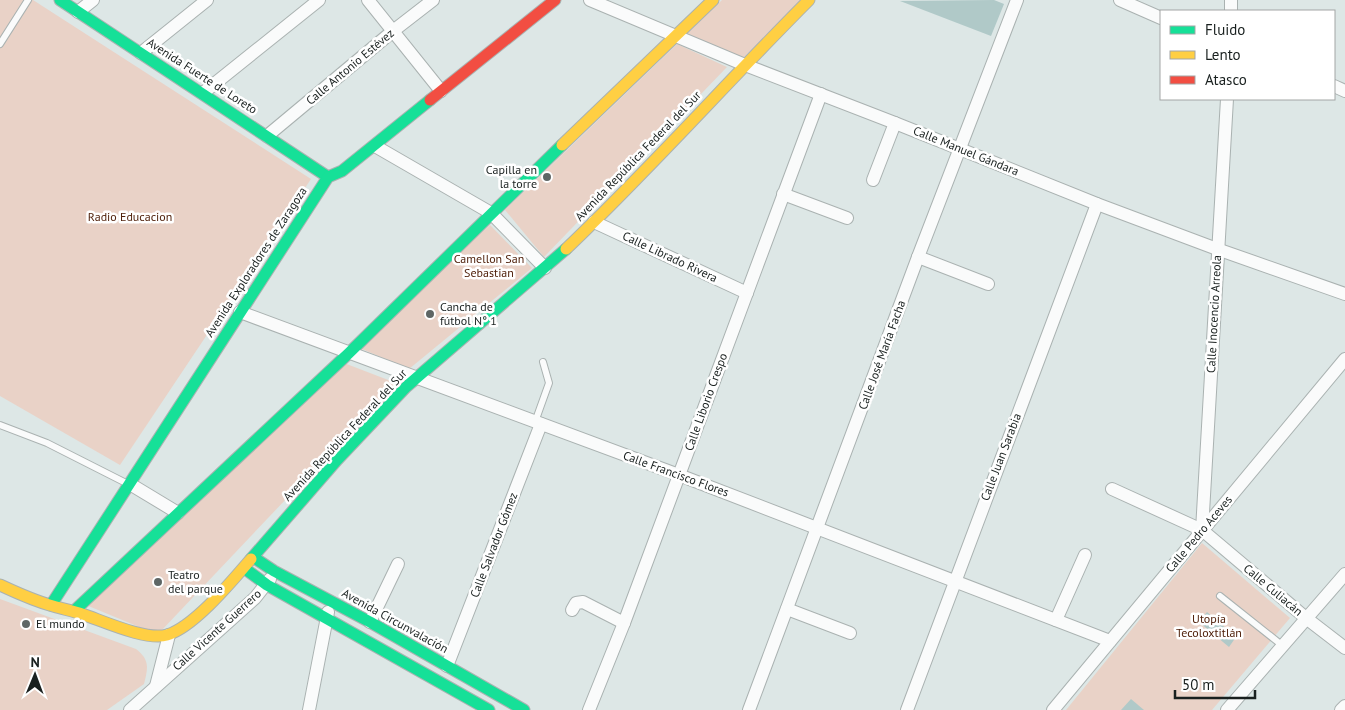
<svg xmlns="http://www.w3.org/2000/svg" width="1345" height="710" font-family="'PT Sans',sans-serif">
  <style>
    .green { fill: #e9d2c7 }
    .building { fill: #b0c9c8 }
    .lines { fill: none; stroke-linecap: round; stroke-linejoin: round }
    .lane-casing { stroke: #aab2b1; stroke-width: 8 }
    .street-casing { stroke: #aab2b1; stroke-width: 14 }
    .fast-casing { stroke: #aab2b1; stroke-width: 13 }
    .slow-casing { stroke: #aab2b1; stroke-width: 13 }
    .jam-casing { stroke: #aab2b1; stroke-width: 13 }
    .lane { stroke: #fafbfb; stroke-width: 6 }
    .street { stroke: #fafbfb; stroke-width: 12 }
    .fast { stroke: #16e098; stroke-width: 11 }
    .slow { stroke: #ffcf43; stroke-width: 11 }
    .jam { stroke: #f24e42; stroke-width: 11 }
    .poi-dot { fill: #5e6665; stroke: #fff; stroke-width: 2 }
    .labels { text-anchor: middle; stroke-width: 5; stroke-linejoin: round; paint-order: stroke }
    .street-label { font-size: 12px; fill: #19201f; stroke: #fff }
    .poi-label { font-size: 12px; fill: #19201f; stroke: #fff; text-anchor: start }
    .park-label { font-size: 12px; fill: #50210b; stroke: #fff }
  </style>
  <rect width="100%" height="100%" fill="#dde7e6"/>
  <g class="green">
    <path d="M0 0H33L311 179 120 465 0 396Z"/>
    <path d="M722 0H803L741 60 686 35Z"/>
    <path d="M677 44 727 67 544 257 505 210Z"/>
    <path d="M490 225 532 268 409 369 357 347Z"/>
    <path d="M344 363 396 383 161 631H149L86 605Z"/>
    <path d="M1202 543 1290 618 1212 710H1066Z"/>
    <path d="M0 599 136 649C150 660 148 668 144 684L107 710H0Z"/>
  </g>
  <g class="building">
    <path d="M994 0 1004 4 991 36 900 1Z"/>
    <path d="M1207 612 1236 637 1229 647 1199 622Z"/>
    <path d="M1131 699 1144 710H1121Z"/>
  </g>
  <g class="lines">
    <defs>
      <g id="lane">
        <path d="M0 44 28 0"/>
        <path d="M535 422 549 383 543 362"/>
        <path d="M0 425 47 443 128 484"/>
        <path d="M1220 596 1283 646"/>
      </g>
      <g id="street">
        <path d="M368 0 441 91"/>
        <path d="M590 0 745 65 895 123 1097 204 1217 249 1345 294"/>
        <path d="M1120 0 1161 18"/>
        <path d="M1231 11V0"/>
        <path d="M78 12 93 0"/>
        <path d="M141 53 207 0"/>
        <path d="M1334 86 1345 91"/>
        <path d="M203 93 319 0"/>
        <path d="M267 136 393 31 433 0"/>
        <path d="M375 146 491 213 545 268"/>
        <path d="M873 180 895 123"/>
        <path d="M783 194 847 218"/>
        <path d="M594 222 747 293"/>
        <path d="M918 257 988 284"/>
        <path d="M240 312 679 475 1110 641"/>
        <path d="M130 484 178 513"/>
        <path d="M1112 489 1202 530 1306 618 1345 648"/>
        <path d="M1202 530 1227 99"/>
        <path d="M787 609 850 633"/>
        <path d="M572 610 576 603 583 602 624 623"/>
        <path d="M1056 620 1085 555"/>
        <path d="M370 622 398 564"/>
        <path d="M447 666 541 424"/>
        <path d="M156 686 169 635"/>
        <path d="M130 710 255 598 270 579"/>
        <path d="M309 710 328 612"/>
        <path d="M589 710 624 623 821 94"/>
        <path d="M749 710 918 257 1017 0"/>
        <path d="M907 710 1097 204"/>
        <path d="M1053 710 1345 359"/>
        <path d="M1227 710 1345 574"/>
        <path d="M1341 710 1345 706"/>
      </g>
      <g id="fast">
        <path d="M60 0 328 177"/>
        <path d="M253 557 274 571 370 622 524 710"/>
        <path d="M251 559 337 460 406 387 566 249"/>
        <path d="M244 568 267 585 489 710"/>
        <path d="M51 605 328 177 342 171 430 100"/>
        <path d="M74 611 349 353 562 145"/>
      </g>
      <g id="slow">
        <path d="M562 145 713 0"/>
        <path d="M566 249C650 169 727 82 809 0"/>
        <path d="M0 585C17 593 35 601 53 606 63 609 73 611 82 614 103 621 146 641 167 635 194 627 232 581 251 559"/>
      </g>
      <path id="jam" d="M430 100 555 0"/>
    </defs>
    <use href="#lane" class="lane-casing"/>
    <use href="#street" class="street-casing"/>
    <use href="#fast" class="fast-casing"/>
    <use href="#slow" class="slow-casing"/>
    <use href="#jam" class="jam-casing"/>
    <use href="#lane" class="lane"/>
    <use href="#street" class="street"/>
    <use href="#fast" class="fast"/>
    <use href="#slow" class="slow"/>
    <use href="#jam" class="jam"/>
  </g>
  <g class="poi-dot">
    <circle cx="547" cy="177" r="5"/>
    <circle cx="430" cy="314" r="5"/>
    <circle cx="158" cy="582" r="5"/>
    <circle cx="26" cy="624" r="5"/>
  </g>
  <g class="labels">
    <g class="street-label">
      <text transform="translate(350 67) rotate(-40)" y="4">Calle Antonio Estévez</text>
      <text transform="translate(202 76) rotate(33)" y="4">Avenida Fuerte de Loreto</text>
      <text transform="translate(966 151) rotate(22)" y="4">Calle Manuel Gándara</text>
      <text transform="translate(638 156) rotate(-46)" y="4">Avenida República Federal del Sur</text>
      <text transform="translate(670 257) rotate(25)" y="4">Calle Librado Rivera</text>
      <text transform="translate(256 262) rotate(-57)" y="4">Avenida Exploradores de Zaragoza</text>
      <text transform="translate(1214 314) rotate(-87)" y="4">Calle Inocencio Arreola</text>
      <text transform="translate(882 355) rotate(-70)" y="4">Calle José María Facha</text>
      <text transform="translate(706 402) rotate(-70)" y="4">Calle Liborio Crespo</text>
      <text transform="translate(345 435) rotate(-47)" y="4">Avenida República Federal del Sur</text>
      <text transform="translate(1001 457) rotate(-69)" y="4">Calle Juan Sarabia</text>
      <text transform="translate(676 474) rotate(20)" y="4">Calle Francisco Flores</text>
      <text transform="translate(1199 534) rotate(-50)" y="4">Calle Pedro Aceves</text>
      <text transform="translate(494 545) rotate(-69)" y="4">Calle Salvador Gómez</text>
      <text transform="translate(1273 590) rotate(40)" y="4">Calle Culiacán</text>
      <text transform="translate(395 621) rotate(29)" y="4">Avenida Circunvalación</text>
      <text transform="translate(217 630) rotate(-42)" y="4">Calle Vicente Guerrero</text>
    </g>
    <g class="poi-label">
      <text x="537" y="174" text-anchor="end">Capilla en<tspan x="537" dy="14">la torre</tspan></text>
      <text x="440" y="311">Cancha de<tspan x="440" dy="14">fútbol N° 1</tspan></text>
      <text x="168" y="579">Teatro<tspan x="168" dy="14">del parque</tspan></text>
      <text x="36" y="628">El mundo</text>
    </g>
    <g class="park-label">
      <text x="130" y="221">Radio Educacion</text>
      <text x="489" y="263">Camellon San<tspan x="489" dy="14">Sebastian</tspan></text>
      <text x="1209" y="623">Utopía<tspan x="1209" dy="14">Tecoloxtitlán</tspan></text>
    </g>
  </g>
  <rect x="1160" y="10" width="175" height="90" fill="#ffffff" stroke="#a3a6a5"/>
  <rect x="1170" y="26" width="25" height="8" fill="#16e098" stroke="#a3a6a5"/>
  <text x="1205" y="35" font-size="15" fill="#19201f">Fluido</text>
  <rect x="1170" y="51" width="25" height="8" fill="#ffcf43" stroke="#a3a6a5"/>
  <text x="1205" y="60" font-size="15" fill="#19201f">Lento</text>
  <rect x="1170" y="76" width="25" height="8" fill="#f24e42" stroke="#a3a6a5"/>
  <text x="1205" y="85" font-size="15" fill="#19201f">Atasco</text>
  <g transform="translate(35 675) rotate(1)" stroke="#ffffff" stroke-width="4" paint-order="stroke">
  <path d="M0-4L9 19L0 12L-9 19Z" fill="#19201f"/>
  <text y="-8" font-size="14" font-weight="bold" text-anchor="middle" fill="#19201f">N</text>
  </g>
  <path d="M1175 690v8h80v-8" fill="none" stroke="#19201f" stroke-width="2.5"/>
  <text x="1182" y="690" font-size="15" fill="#19201f" stroke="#ffffff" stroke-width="4" paint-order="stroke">50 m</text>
</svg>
